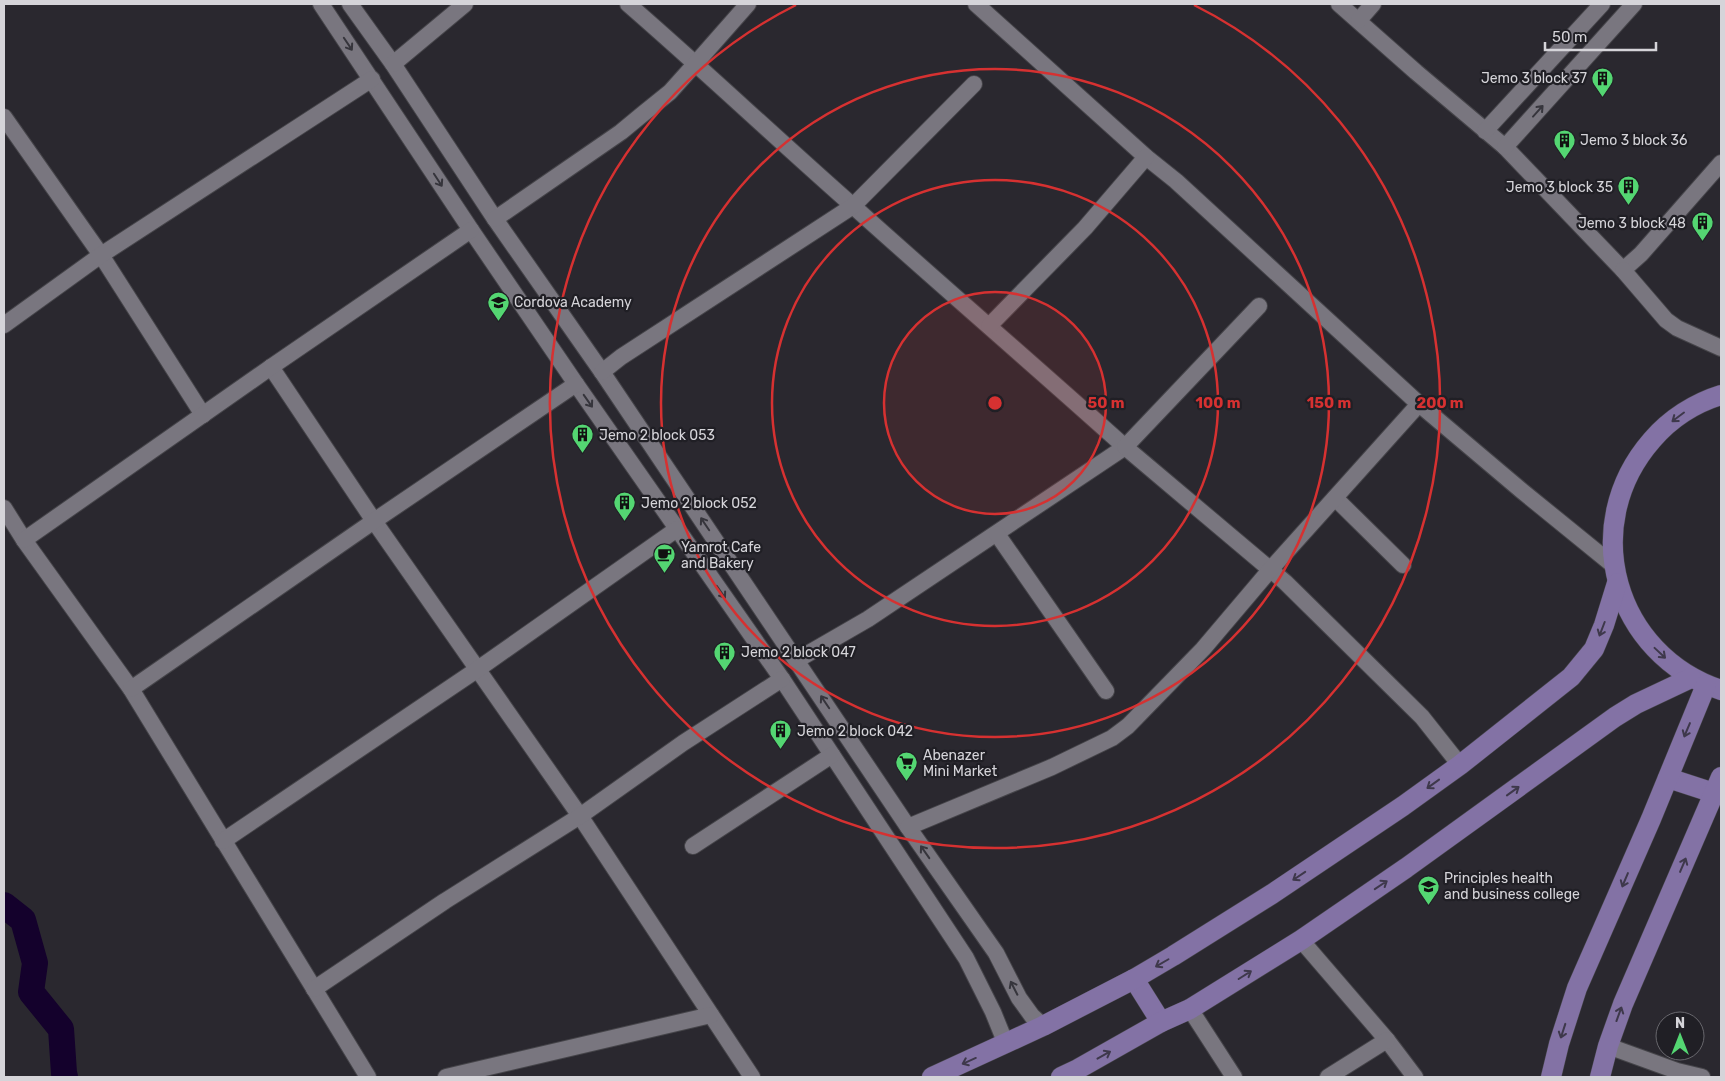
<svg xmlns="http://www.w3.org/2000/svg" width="1725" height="1081" font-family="Rubik,sans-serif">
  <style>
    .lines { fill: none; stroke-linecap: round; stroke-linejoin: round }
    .river { stroke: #14012c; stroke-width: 26 }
    .minor-casing { stroke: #454449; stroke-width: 18 }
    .major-casing { stroke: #454449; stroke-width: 21 }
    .minor { stroke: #79767f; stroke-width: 16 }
    .major { stroke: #8372a5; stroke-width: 20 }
    .oneway { stroke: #36353c }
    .oneway2 { stroke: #3e384b }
    .ring { fill: none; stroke: #d63131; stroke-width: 2.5 }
    .labels { text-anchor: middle; stroke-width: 4.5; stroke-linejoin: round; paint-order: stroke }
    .poi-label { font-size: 14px; fill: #d5d4d9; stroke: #201f25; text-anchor: start }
    .centre { fill: #d63131; stroke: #201f25; stroke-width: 2.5 }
    .ring-label { font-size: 15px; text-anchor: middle; font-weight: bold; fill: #d63131; stroke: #201f25; stroke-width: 4.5; stroke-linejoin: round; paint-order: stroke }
  </style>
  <rect width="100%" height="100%" fill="#2a282f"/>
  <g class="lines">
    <path class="river" d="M4 905 23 920 35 963 31 992 61 1029 64 1073 65 1077"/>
    <defs>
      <g id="minor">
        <path d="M321 4 471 230 576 384 782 679 966 958 993 1012 1006 1044"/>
        <path d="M350 4 393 64 495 219 602 372 908 827 996 953 1019 998 1032 1016 1043 1026"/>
        <path d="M628 4C704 70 777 139 853 206 943 287 1035 366 1125 447L868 619 797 660"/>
        <path d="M976 4 1146 157 1176 181 1419 404 1522 491 1613 565"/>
        <path d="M1339 4 1416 72 1505 147 1623 270 1641 254 1721 163"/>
        <path d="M1359 20 1373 4"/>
        <path d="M393 64 465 4"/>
        <path d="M4 117 101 255 203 415"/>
        <path d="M1485 131 1602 4"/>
        <path d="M1505 147 1634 4"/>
        <path d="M495 219 621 132 644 113 670 92 696 63 748 4"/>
        <path d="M1623 270 1666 320 1677 328 1721 348"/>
        <path d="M1259 306 1125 447 1285 582 1422 717 1460 765"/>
        <path d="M4 325 101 255 372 79"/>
        <path d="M989 326 1085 228 1146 157"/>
        <path d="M271 367 374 521 580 816 752 1077"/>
        <path d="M602 372 621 357 853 206 974 84"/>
        <path d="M1335 498 1403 565"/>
        <path d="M4 508 24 540 131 689 368 1077"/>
        <path d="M997 534 1106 691"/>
        <path d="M24 540 271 367 471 230"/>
        <path d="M131 689 374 521 576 384"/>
        <path d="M908 827 1052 767 1112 738 1128 726 1203 649 1270 570 1419 404"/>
        <path d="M223 841 478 669 677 529"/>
        <path d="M693 846 832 755"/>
        <path d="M1301 940 1387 1040 1415 1077"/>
        <path d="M314 989 445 901 580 816 683 743 782 679"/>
        <path d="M1190 1009 1234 1077"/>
        <path d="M1608 1046 1677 1071 1702 1077"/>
        <path d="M446 1077 711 1015"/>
        <path d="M1328 1077 1387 1040"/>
      </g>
      <g id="major">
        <path d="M1721 395C1695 403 1670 419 1652 440 1577 526 1615 655 1721 690"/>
        <path d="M1668 778 1714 793"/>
        <path d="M1134 979 1161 1022"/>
        <path d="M932 1077 1043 1026 1134 979 1173 956 1272 894 1403 806 1460 765 1571 677 1594 649 1604 625 1617 583"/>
        <path d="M1061 1077 1078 1069 1161 1022 1190 1009 1301 940 1406 868 1615 717 1636 704 1691 678"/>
        <path d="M1551 1077 1559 1044 1577 988 1651 819 1706 685"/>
        <path d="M1600 1077 1608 1046 1623 1004 1721 777"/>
      </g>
    </defs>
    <use href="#minor" class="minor-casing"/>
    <use href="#major" class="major-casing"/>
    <use href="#minor" class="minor"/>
    <use href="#major" class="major"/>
  </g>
  <defs><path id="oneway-shaft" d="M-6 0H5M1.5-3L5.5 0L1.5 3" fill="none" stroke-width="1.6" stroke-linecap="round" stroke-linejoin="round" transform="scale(1.25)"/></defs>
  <g class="oneway">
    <use href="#oneway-shaft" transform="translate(348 44) rotate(56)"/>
    <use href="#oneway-shaft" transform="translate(1538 111) rotate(-48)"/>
    <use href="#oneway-shaft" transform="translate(438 180) rotate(57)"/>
    <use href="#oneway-shaft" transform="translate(588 401) rotate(55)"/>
    <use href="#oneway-shaft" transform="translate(705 524) rotate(-124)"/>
    <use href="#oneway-shaft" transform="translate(721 592) rotate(55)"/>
    <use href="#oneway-shaft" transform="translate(825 702) rotate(-124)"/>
    <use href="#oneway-shaft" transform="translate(925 852) rotate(-125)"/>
    <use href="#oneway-shaft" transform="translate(1014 988) rotate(-117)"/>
  </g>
  <g class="oneway2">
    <use href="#oneway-shaft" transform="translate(1678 417) rotate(143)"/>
    <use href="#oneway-shaft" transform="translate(1602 629) rotate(111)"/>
    <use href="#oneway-shaft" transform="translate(1660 653) rotate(43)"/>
    <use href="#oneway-shaft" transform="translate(1687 730) rotate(113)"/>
    <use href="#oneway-shaft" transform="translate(1433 784) rotate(144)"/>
    <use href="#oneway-shaft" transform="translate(1513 791) rotate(-36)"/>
    <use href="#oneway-shaft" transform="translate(1683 865) rotate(-67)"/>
    <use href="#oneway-shaft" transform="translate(1299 876) rotate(146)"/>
    <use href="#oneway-shaft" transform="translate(1625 880) rotate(113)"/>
    <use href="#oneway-shaft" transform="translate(1381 885) rotate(-34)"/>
    <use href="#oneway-shaft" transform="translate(1162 963) rotate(150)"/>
    <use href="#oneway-shaft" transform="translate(1245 975) rotate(-32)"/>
    <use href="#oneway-shaft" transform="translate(1619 1014) rotate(-70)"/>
    <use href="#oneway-shaft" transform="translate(1563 1031) rotate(108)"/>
    <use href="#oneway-shaft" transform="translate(1104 1055) rotate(-29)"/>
    <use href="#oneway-shaft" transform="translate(969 1061) rotate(156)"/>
  </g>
  <circle cx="995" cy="403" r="111" fill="#d63131" fill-opacity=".12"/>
  <g class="ring">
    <circle cx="995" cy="403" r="111"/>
    <circle cx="995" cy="403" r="223"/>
    <circle cx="995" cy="403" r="334"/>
    <path d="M1194 5A445 445 0 1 1 796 5"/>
  </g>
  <defs>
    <symbol id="building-pin" viewBox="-11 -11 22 30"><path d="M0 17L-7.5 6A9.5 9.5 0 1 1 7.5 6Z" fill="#54d672" stroke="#201f25"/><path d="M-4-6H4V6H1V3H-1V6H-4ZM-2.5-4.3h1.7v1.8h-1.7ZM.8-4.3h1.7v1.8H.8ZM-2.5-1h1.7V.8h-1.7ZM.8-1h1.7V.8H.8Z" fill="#111"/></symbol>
    <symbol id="school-pin" viewBox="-11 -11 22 30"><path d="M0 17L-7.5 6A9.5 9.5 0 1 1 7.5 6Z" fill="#54d672" stroke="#201f25"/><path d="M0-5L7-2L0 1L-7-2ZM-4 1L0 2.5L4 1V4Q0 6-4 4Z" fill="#111"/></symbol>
    <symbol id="cafe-pin" viewBox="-11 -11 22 30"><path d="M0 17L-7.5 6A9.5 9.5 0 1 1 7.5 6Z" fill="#54d672" stroke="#201f25"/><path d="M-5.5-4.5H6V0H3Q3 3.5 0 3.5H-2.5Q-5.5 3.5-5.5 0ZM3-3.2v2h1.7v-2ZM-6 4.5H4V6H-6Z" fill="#111"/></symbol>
    <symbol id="supermarket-pin" viewBox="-11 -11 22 30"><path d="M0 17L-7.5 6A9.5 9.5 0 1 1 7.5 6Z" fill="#54d672" stroke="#201f25"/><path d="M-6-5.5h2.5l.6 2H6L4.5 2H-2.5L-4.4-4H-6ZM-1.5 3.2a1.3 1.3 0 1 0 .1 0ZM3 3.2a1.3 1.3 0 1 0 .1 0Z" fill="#111"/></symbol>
    <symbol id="university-pin" viewBox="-11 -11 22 30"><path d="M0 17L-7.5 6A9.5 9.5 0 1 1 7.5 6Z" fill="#54d672" stroke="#201f25"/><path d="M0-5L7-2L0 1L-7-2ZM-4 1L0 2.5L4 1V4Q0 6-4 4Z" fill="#111"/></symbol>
  </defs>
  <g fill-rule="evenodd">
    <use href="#building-pin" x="1590" y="66" width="25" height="34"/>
    <use href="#building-pin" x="1552" y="128" width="25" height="34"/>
    <use href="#building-pin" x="1616" y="174" width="25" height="34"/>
    <use href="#building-pin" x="1690" y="210" width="25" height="34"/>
    <use href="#school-pin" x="486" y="290" width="25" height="34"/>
    <use href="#building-pin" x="570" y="422" width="25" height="34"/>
    <use href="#building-pin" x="612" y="490" width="25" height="34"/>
    <use href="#cafe-pin" x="652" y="542" width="25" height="34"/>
    <use href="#building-pin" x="712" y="640" width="25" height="34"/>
    <use href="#building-pin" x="768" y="718" width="25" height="34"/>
    <use href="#supermarket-pin" x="894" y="750" width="25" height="34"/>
    <use href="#university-pin" x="1416" y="874" width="25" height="34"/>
  </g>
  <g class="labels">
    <g class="poi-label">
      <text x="1587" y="83" text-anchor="end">Jemo 3 block 37</text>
      <text x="1580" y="145">Jemo 3 block 36</text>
      <text x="1613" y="192" text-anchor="end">Jemo 3 block 35</text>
      <text x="1686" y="228" text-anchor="end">Jemo 3 block 48</text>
      <text x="514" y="307">Cordova Academy</text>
      <text x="599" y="440">Jemo 2 block 053</text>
      <text x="641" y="508">Jemo 2 block 052</text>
      <text x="681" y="552">Yamrot Cafe<tspan x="681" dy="16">and Bakery</tspan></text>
      <text x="741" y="657">Jemo 2 block 047</text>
      <text x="797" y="736">Jemo 2 block 042</text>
      <text x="923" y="760">Abenazer<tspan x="923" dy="16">Mini Market</tspan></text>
      <text x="1444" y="883">Principles health<tspan x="1444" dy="16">and business college</tspan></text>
    </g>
  </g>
  <circle cx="995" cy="403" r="8" class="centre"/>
  <g class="ring-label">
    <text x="1106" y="408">50 m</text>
    <text x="1218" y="408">100 m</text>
    <text x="1329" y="408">150 m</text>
    <text x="1440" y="408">200 m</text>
  </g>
  <rect width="1725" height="1081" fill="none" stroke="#d5d4d9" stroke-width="10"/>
  <g transform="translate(1680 1036)"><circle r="24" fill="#201f25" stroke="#68676d"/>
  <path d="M0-4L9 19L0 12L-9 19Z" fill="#54d672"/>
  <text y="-8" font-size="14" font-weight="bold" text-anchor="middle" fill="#d5d4d9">N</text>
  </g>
  <path d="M1545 42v8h111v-8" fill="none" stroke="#d5d4d9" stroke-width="2.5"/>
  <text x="1552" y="42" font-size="15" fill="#d5d4d9" stroke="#201f25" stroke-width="4" paint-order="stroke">50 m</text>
</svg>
